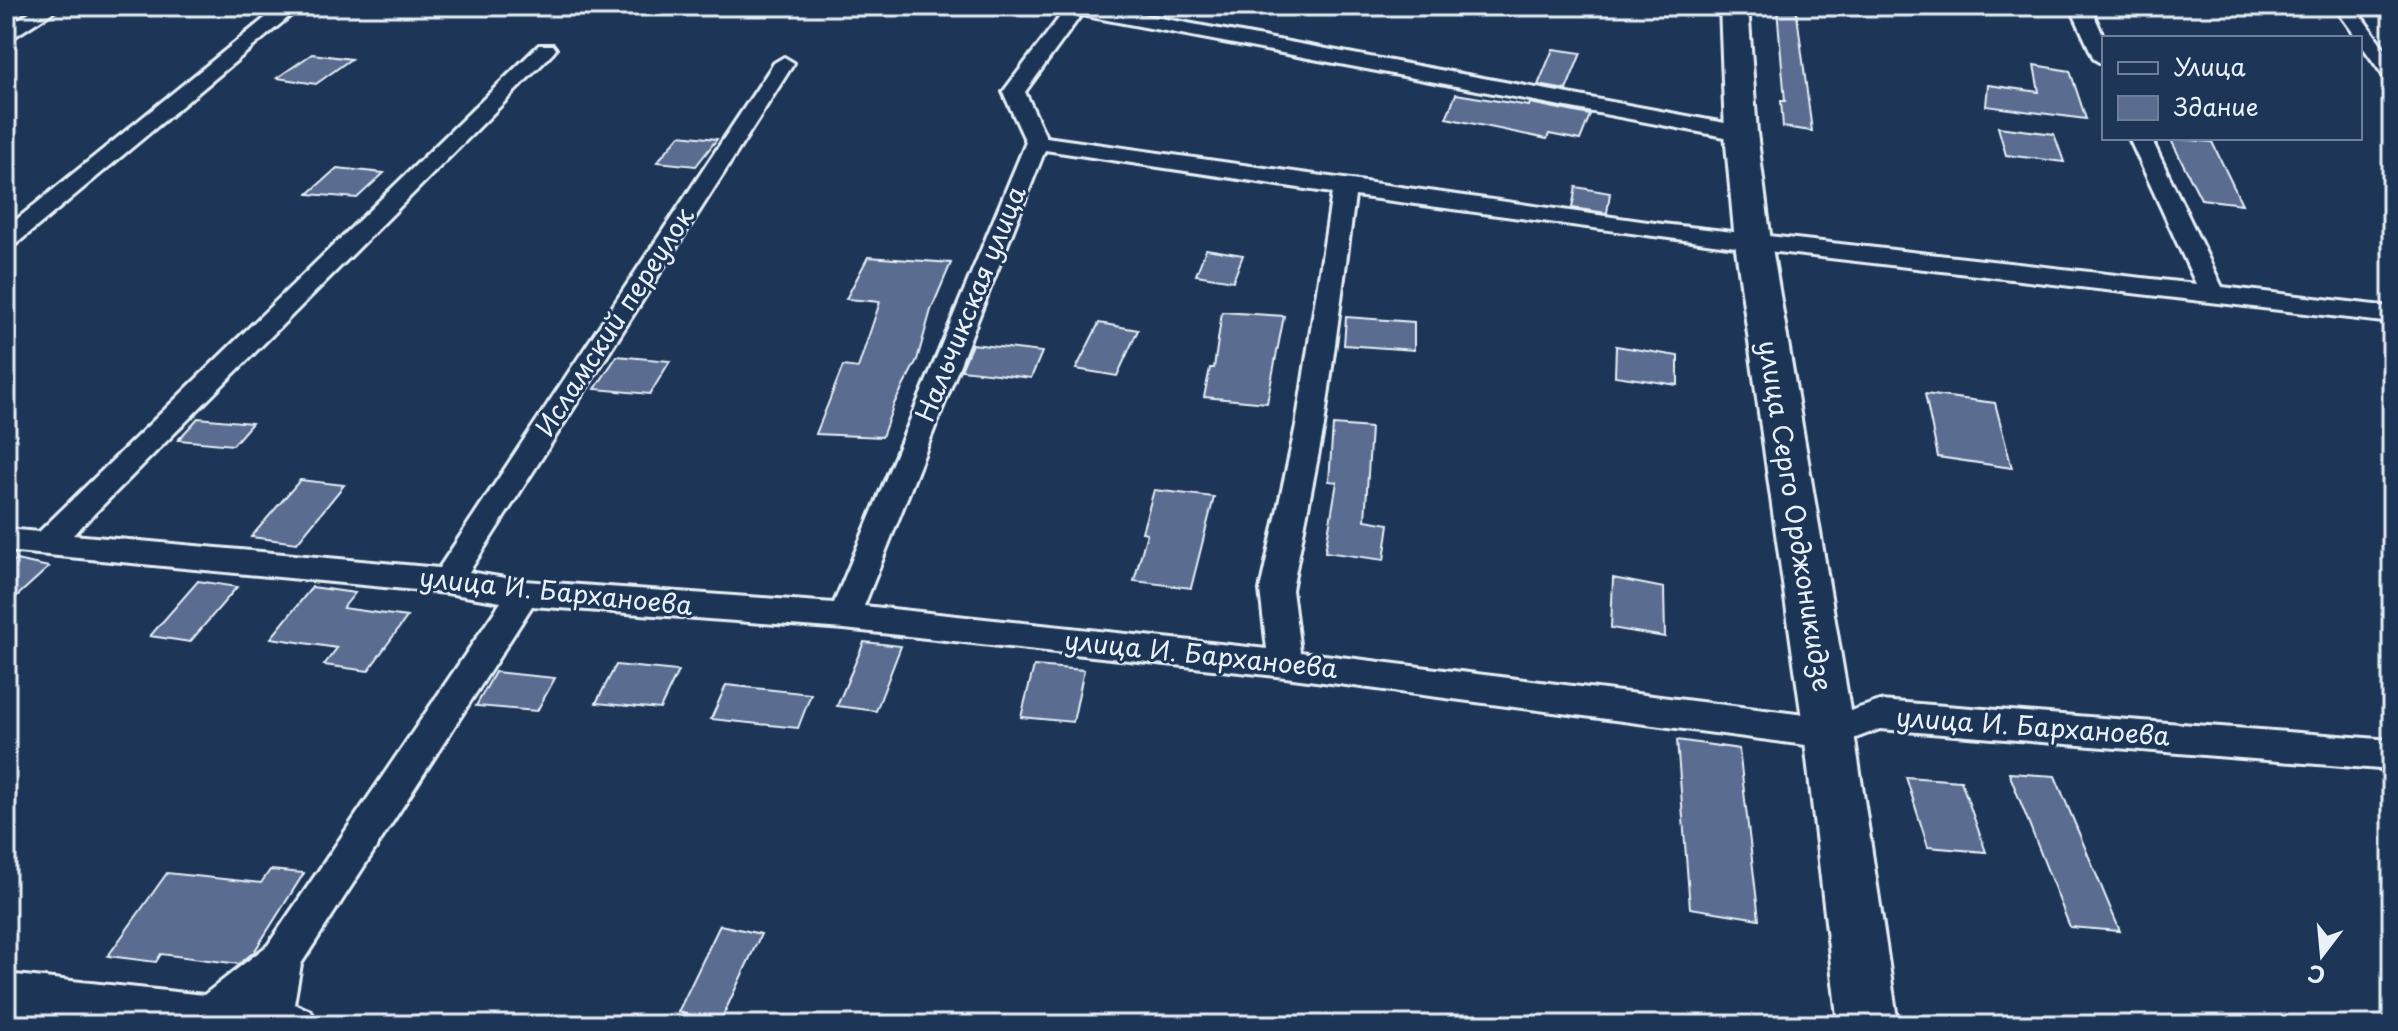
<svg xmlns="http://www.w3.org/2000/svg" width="2398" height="1031" font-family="'Playpen Sans',sans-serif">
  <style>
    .building { fill: #5a6d91; stroke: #e8f1f8; stroke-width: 2 }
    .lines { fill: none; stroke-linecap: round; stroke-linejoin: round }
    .street-casing { stroke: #e8f1f8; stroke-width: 6 }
    .secondary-casing { stroke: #e8f1f8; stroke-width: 6 }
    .street { fill: #1d3557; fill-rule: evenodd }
    .secondary { fill: #1d3557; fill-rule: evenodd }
    .labels { text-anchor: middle; stroke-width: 6; stroke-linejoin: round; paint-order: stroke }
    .street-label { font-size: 26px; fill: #e8f1f8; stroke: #1d3557 }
  </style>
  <rect width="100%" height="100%" fill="#1d3557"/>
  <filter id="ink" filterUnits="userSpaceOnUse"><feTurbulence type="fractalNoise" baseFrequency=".0125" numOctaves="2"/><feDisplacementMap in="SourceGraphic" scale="16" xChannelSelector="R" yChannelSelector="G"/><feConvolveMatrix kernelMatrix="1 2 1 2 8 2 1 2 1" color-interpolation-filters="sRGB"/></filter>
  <g filter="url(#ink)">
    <g class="building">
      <path d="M1796 7 1812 131 1783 127 1781 101H1785L1777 9Z"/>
      <path d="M1553 49 1581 53 1566 90 1538 85Z"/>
      <path d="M312 54 351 59 316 84 277 78Z"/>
      <path d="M2034 65 2070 71 2086 119 1986 106 1988 85 2039 92Z"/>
      <path d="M1456 94 1529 106 1530 103 1590 115 1580 140 1549 134 1547 139 1446 118Z"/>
      <path d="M1998 127 2054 134 2064 162 2006 155Z"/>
      <path d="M680 135 717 139 696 166 657 162Z"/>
      <path d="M2170 138 2212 142 2242 204 2201 199Z"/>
      <path d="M337 168 384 173 357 198 308 194Z"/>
      <path d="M1576 187 1610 193 1607 213 1572 208Z"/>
      <path d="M1206 249 1243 255 1233 281 1196 275Z"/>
      <path d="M868 257 951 263 931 310 917 360 894 404 882 437 816 434 843 366 858 368 880 302 846 299Z"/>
      <path d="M1222 312 1284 316 1267 403 1204 397 1210 368H1214Z"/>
      <path d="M1346 317 1414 322V350L1344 345Z"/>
      <path d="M1099 323 1138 330 1117 376 1076 369Z"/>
      <path d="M972 344 1042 352 1031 378 961 370Z"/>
      <path d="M1616 346 1678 356V385L1615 376Z"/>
      <path d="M617 356 670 361 650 394 595 389Z"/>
      <path d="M1925 394 1995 403 2012 468 1938 457Z"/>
      <path d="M198 418 252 423 233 445 178 440Z"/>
      <path d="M1333 425 1371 428 1365 520 1389 524 1384 560 1325 552 1337 482 1329 481Z"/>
      <path d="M300 480 344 485 297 543 251 537Z"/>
      <path d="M1154 490 1214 497 1191 588 1134 581 1147 533 1142 532Z"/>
      <path d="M16 560 49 567 6 606V568Z"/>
      <path d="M1613 578 1664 588 1665 637 1611 628Z"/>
      <path d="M198 581 237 587 190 642 150 636Z"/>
      <path d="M312 587 355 593 343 608 407 617 368 671 324 665 337 648 271 638Z"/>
      <path d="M864 642 901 646 876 711 837 706Z"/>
      <path d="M616 665 678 671 660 709 596 703Z"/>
      <path d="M1034 666 1084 670 1073 722 1021 717Z"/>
      <path d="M495 672 555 678 537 711 476 706Z"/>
      <path d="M726 685 811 694 798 728 711 719Z"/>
      <path d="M1677 740 1739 749 1759 919 1690 908Z"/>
      <path d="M2009 773 2055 776 2120 931 2070 927Z"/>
      <path d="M1906 777 1961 781 1986 852 1928 847Z"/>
      <path d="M270 870 304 873 254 952 239 964 161 954 156 962 108 956 167 873 261 883Z"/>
      <path d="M720 925 761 934 720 1022 678 1012Z"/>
    </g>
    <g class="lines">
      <defs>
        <g id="street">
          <path d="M39 6H62L6 42V27Z"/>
          <path d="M280 6H302L15 245 6 247V228Z"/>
          <path d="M1068 6H1096L1741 126 1752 133 1741 140 1081 15 1025 92 1046 137 1662 224 2196 284 2129 138H2151L2222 287 2392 307V323L1751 249 1355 196 1324 426 1292 590 1300 652 1829 718 1880 701 2392 740V770L1880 729 1829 748 1285 677 844 629 532 606 301 964 294 1004 311 1011 317 1025H111L6 1014V974L204 995 268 945 501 602 447 593 6 551V529L39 532 539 45H553L556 49 553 53 73 535 439 568 774 63 784 57 794 63 469 572 524 581 834 603 1026 142 1003 92ZM1045 150 1332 193 1296 426 1260 590 1267 649 864 606Z"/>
          <path d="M2070 6H2090L2104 38V65L2094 59Z"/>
          <path d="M2334 6H2354L2392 59V80L2385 78 2360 43V38H2357Z"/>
        </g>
        <path id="secondary" d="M1720 6H1748L1757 133 1771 242 1854 733 1898 1025H1838L1804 733 1735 242 1725 133Z"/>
      </defs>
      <use href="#street" class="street-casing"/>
      <use href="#secondary" class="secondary-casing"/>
      <use href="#street" class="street"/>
      <use href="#secondary" class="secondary"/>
    </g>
  </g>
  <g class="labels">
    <g class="street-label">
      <text transform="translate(971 304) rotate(-68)" y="9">Нальчикская улица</text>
      <text transform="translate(615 322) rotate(-57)" y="9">Исламский переулок</text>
      <text transform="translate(1795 516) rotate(81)" y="9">улица Серго Орджоникидзе</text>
      <text transform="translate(556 592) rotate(6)" y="9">улица И. Барханоева</text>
      <text transform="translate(1201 655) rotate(6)" y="9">улица И. Барханоева</text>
      <text transform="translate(2033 727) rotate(4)" y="9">улица И. Барханоева</text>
    </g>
  </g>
  <rect width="2398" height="1031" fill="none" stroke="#1d3557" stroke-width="32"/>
  <rect x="16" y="16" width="2366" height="999" fill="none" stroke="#e8f1f8" stroke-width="3" filter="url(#ink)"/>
  <rect x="2102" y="36" width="260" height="104" fill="#1d3557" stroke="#6e8097" stroke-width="2"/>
  <rect x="2118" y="62" width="40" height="12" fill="#1d3557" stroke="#6e8097" stroke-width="2"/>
  <text x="2174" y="76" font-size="24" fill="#e8f1f8">Улица</text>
  <rect x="2118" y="96" width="40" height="24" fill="#5a6d91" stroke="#6e8097" stroke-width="2"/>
  <text x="2174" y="116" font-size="24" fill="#e8f1f8">Здание</text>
  <g transform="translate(2322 955) rotate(196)" stroke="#1d3557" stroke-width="6" paint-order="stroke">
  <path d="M0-6L14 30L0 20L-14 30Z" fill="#e8f1f8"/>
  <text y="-12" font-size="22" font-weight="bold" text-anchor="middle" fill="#e8f1f8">С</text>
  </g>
</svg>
